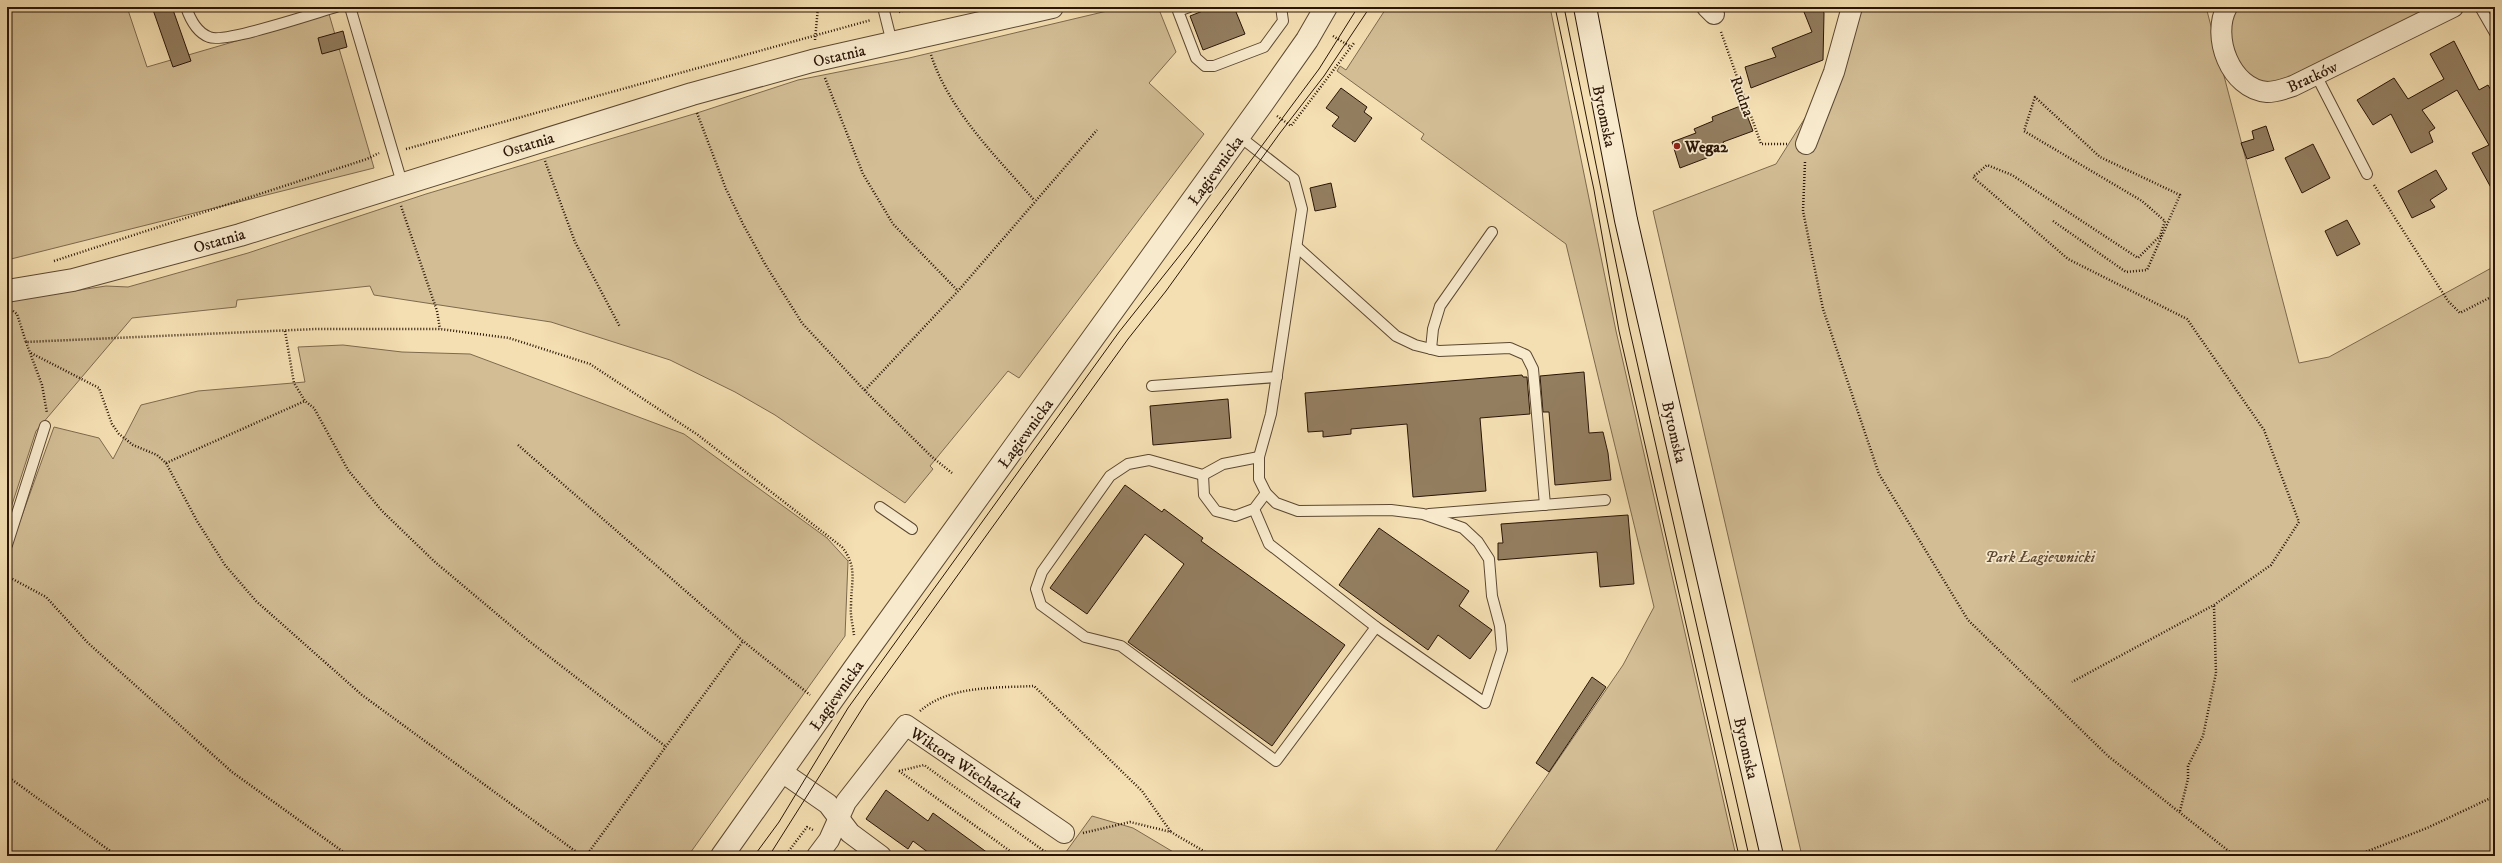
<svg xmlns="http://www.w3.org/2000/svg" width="2502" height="863" font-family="'IM FELL DW Pica',serif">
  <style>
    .green { fill: #d2bd95; stroke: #7e694e }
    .building { fill: #937e60; stroke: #2a1507 }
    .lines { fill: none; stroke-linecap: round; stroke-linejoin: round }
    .service-casing { stroke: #5c4832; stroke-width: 12 }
    .minor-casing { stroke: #5c4832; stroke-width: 22 }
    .tertiary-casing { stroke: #5c4832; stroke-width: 24 }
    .secondary-casing { stroke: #2a1507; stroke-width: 24 }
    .path { stroke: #2a1507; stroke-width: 2.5; stroke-dasharray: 1 2; stroke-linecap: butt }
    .service { stroke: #f8eacd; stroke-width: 10 }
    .minor { stroke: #f8eacd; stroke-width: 20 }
    .tertiary { stroke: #f8eacd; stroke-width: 22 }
    .secondary { stroke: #f8eacd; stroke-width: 22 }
    .tram { stroke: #2a1507; stroke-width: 1 }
    .poi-dot { fill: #8f2418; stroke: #f8eacd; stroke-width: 1.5 }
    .labels { text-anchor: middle; stroke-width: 3.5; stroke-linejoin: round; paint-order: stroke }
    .street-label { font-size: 16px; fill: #2a1507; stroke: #f8eacd }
    .poi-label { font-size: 16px; font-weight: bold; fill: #2a1507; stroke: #f8eacd; text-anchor: start }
    .park-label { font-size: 16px; font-style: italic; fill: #5c4732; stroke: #f8eacd }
  </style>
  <rect width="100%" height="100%" fill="#f4dfb2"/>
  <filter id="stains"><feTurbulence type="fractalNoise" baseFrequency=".005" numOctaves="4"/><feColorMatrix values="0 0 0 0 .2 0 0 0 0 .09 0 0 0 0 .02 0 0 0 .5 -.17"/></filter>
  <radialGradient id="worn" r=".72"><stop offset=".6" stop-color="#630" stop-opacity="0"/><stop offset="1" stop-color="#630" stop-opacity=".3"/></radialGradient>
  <g class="green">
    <path d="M7 7H127L147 67 329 14 374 168 7 260Z"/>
    <path d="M1124 7H1158L1176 52 1149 83 1204 134 1019 378 1008 371 930 466 933 469 905 503 775 415 735 392 670 360 551 322 374 295 370 286 237 300 236 307 132 318 36 431 7 520V301L106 286 128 287 248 253 426 194 697 113 798 80 909 58Z"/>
    <path d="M1387 7H1550L1616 331 1736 856H1492L1623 665 1654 607 1566 244 1421 139 1424 134 1337 71 1340 66 1346 70Z"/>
    <path d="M1849 7H2206L2299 363 2329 357 2495 266V856H1802L1653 211 1776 164 1834 72Z"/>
    <path d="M2227 7H2453L2293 86 2243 82 2224 14Z"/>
    <path d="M343 345 402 352 470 354 684 434 827 538 848 561 845 636 688 856H7V557L54 427 99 438 113 459 141 405 198 391 305 382 298 347Z"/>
    <path d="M1092 816 1133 828 1180 856H1063Z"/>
  </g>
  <g class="building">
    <path d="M152 7H172L191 61 173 67Z"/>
    <path d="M1213 7H1234L1245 34 1203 50 1190 16Z"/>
    <path d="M1802 7H1822L1824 13 1823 60 1751 88 1745 67 1776 57 1772 48 1812 32Z"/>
    <path d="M343 31 347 47 322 54 318 38Z"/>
    <path d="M2454 41 2479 90 2488 85 2495 97V195L2472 153 2489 145 2457 90 2422 110 2435 128 2429 132 2433 142 2411 153 2391 114 2373 125 2357 100 2394 78 2408 99 2444 79 2430 54Z"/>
    <path d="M1341 88 1367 107 1364 112 1372 118 1355 142 1332 126 1339 117 1326 108Z"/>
    <path d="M1743 105 1753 131 1723 142 1725 146 1707 153 1709 157 1680 168 1672 142 1696 133 1694 129 1713 121 1712 117Z"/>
    <path d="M2266 126 2274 150 2247 159 2241 143 2254 139 2252 131Z"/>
    <path d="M2313 144 2330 178 2302 193 2285 158Z"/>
    <path d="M2436 170 2447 189 2430 200 2435 207 2412 218 2398 191Z"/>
    <path d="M1331 183 1336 207 1315 211 1310 188Z"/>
    <path d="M2347 220 2360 244 2337 256 2325 231Z"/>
    <path d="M1584 372 1589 433 1603 432 1608 453 1611 480 1555 485 1549 412H1543L1540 376Z"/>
    <path d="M1522 375 1523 377H1527L1530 414 1480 418 1486 491 1413 497 1407 424 1351 429V434L1323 437V431L1308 432 1305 393Z"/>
    <path d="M1228 399 1231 438 1153 445 1150 406Z"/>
    <path d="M1125 485 1162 512 1164 509 1203 538 1201 541 1345 645 1272 746 1128 642 1184 564 1145 534 1087 614 1050 588Z"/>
    <path d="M1628 515 1634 584 1600 587 1597 552 1498 560V543H1503L1501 524Z"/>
    <path d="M1379 528 1469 591 1459 606 1492 630 1470 659 1438 635 1428 650 1339 585Z"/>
    <path d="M1592 677 1606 687 1549 772 1536 763Z"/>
    <path d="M886 790 928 821 933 813 992 856H933L913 841 908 849 866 819Z"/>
  </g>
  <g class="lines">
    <defs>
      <g id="service">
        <path d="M186 7C190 19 196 32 209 37 224 44 315 13 336 7"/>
        <path d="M350 7 402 183"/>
        <path d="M883 7 892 43"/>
        <path d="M1189 7 1178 11 1196 58 1205 66H1214L1264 47 1283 21 1281 7"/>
        <path d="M2480 7 2495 33"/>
        <path d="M2316 75 2367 174"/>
        <path d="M1239 136 1294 179 1302 209 1271 414 1259 457V479L1266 493 1276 503 1298 511 1391 510 1423 514 1463 528 1478 542 1489 559 1492 596 1500 626 1502 650 1485 703 1376 627 1269 544 1254 509"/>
        <path d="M1297 247 1396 336 1415 345 1439 351 1510 348 1526 355 1533 369 1545 505"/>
        <path d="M1431 349 1433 329 1440 306 1492 232"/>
        <path d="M1152 386 1277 377"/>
        <path d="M1259 457 1223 464 1203 475 1149 460 1128 464 1110 476 1042 572 1036 589 1041 605 1085 637 1121 646 1276 761 1376 627"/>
        <path d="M1203 475 1204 495 1216 511 1235 516 1254 509 1266 493"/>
        <path d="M880 507 912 529"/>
        <path d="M1429 514 1605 500"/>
        <path d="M7 545 45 426"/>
      </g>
      <g id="minor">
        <path d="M1707 7 1714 14"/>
        <path d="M2227 7C2211 36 2230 89 2267 92 2276 92 2284 89 2293 86L2453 7"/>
        <path d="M1806 144 1834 72 1852 7"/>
        <path d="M782 772 828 804 850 833 881 856"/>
        <path d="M817 856 829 840 846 802 906 725 1064 833"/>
      </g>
      <g id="tertiary">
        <path d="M7 291 73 280 240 235 692 94 812 61 1052 7"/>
        <path d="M722 856 854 669 1262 104 1307 40 1326 7"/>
      </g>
      <path id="secondary" d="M1585 7 1626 220 1772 856"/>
    </defs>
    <use href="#service" class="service-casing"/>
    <use href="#minor" class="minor-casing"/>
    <use href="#tertiary" class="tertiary-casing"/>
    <use href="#secondary" class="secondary-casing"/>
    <g class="path">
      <path d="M899 12 914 7"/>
      <path d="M1721 32 1761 144H1787"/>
      <path d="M1333 36 1351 47"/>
      <path d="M815 40 818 7"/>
      <path d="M931 55C950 112 996 156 1034 200"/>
      <path d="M825 78 863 174 893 224 958 291"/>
      <path d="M697 113 726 189 743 224 765 264 802 323 867 393 932 457 952 473"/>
      <path d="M1277 116 1291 126 1354 43"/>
      <path d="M406 149 871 20"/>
      <path d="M545 161 575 242 620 327"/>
      <path d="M1805 162 1803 211 1823 309 1879 474 1968 620 2108 756 2235 856"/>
      <path d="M2374 185 2448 301 2460 313 2495 295"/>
      <path d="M401 206 437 311 440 329"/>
      <path d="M2053 221 2126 272 2147 270 2180 195 2100 157 2035 97 2024 131 2142 201 2165 221 2160 236 2138 258 2012 175 1987 165 1973 177 2068 259 2187 319 2264 430 2299 522 2271 565 2214 605 2072 682"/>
      <path d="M54 261 367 159 379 153"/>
      <path d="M13 311 17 314 26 342 316 329H440L509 338 590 364 698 435 842 547C858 567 851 582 851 606 850 616 853 625 854 635"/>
      <path d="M285 331 294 383 305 401 314 408 348 470 382 511 435 562 529 641 665 746"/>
      <path d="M26 342 42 385 47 413"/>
      <path d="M31 353 99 388 112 424 119 434 133 445 157 455 166 463 197 521 225 565 256 601 362 695 582 856"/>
      <path d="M865 390 958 291 1097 130"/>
      <path d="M518 445 743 641 810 695"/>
      <path d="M166 463 305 401"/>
      <path d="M7 576 46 597 88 643 232 772 349 856"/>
      <path d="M920 711C950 685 997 688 1034 686L1142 791 1171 832"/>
      <path d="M899 771 924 765 1051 856"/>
      <path d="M899 771 1017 856"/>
      <path d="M7 776 117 856"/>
      <path d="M2180 811 2188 779V766L2203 736 2216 673 2214 605"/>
      <path d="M1083 833 1130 822 1171 832 1212 856"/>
      <path d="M586 856 743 641"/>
      <path d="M785 856 807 827 813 830"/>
      <path d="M2355 856 2427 828 2495 796"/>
    </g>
    <use href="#service" class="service"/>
    <use href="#minor" class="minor"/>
    <use href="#tertiary" class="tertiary"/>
    <use href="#secondary" class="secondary"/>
    <g class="tram">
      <path d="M1555 7 1594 190 1619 331 1739 856"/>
      <path d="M1564 7 1629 327 1749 856"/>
      <path d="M754 856 779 822 848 708 1119 332 1188 245 1319 69 1358 7"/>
      <path d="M769 856 867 701 1128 339 1166 291 1280 133 1324 76 1370 7"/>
    </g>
  </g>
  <circle class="poi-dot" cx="1677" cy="146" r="4"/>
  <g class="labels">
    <g class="street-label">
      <text transform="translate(839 55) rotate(-13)" y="6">Ostatnia</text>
      <text transform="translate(2312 76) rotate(-25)" y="6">Bratków</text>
      <text transform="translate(1743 96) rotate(70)" y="6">Rudna</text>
      <text transform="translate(1605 116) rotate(78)" y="6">Bytomska</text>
      <text transform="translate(528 144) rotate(-17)" y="6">Ostatnia</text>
      <text transform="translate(1215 170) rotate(-54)" y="6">Łagiewnicka</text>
      <text transform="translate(219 240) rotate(-16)" y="6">Ostatnia</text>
      <text transform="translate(1675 432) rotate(77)" y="6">Bytomska</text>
      <text transform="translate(1025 433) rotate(-54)" y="6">Łagiewnicka</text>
      <text transform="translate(836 695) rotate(-55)" y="6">Łagiewnicka</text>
      <text transform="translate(1747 748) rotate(77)" y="6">Bytomska</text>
      <text transform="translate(967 767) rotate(34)" y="6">Wiktora Wiechaczka</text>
    </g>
    <g class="poi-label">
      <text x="1685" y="152">Wega2</text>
    </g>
    <g class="park-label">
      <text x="2040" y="562">Park Łagiewnicki</text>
    </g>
  </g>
  <rect width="2502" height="863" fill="none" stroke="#f4dfb2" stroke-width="24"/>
  <rect x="8" y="8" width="2486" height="847" fill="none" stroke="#2a1507" stroke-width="2"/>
  <rect x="12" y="12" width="2478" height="839" fill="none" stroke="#2a1507"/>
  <rect width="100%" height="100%" filter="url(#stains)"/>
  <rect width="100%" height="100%" fill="url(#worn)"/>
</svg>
